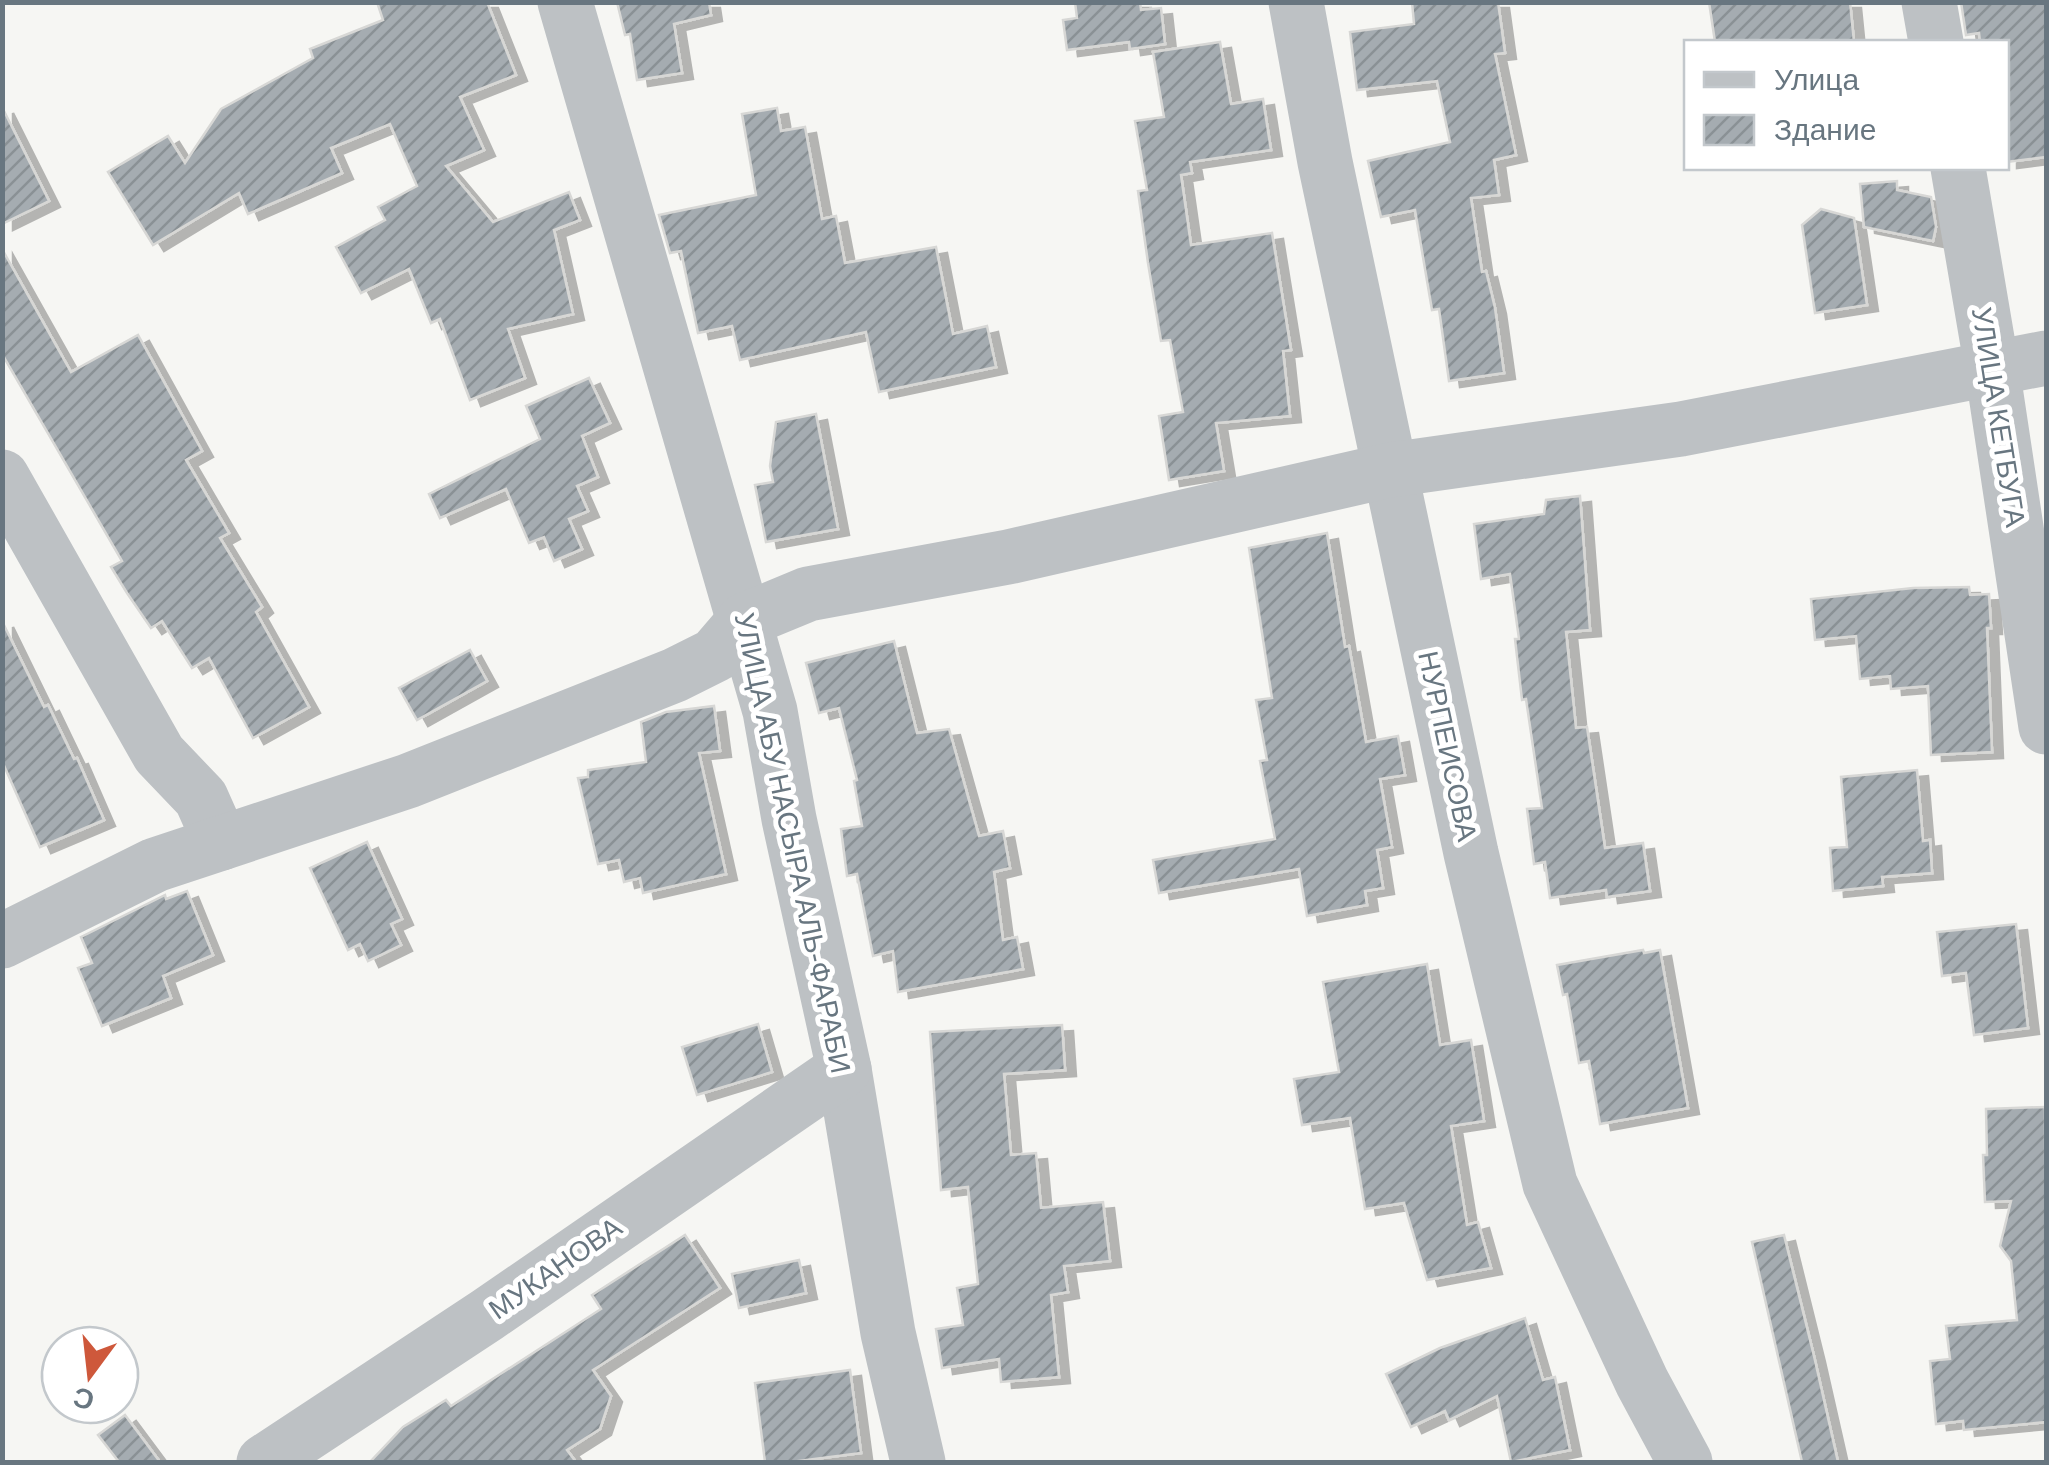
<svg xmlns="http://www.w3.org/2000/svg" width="2049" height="1465" font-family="Helvetica,sans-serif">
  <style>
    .building { fill: url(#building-hatch); stroke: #d7d7d5; stroke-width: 2.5; filter: url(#shadow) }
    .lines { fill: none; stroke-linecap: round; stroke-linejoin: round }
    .minor { stroke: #bdc1c4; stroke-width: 55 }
    .labels { text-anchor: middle; stroke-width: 10; stroke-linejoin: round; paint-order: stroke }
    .street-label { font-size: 28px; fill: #687680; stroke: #fff }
  </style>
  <defs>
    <pattern id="building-hatch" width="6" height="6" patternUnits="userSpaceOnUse" patternTransform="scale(2.5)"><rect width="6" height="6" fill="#a5acb1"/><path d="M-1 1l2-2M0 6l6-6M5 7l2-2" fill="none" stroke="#8a9195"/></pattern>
    <filter id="shadow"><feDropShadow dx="11" dy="6" stdDeviation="0" flood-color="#0004"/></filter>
  </defs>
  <rect width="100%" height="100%" fill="#f6f6f3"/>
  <g class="building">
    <path d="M377 2H487L516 75 460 97 484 150 446 166 493 222 569 192 580 220 554 230 573 314 508 329 525 378 470 400 440 319 431 323 409 269 361 293 336 247 385 220 378 207 417 186 390 124 331 148 342 173 248 214 239 193 153 245 108 172 168 136 185 163 221 109 313 58 310 49 383 20Z"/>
    <path d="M617 2H709L711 15 674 24 682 73 637 80 630 34 625 35Z"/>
    <path d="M1075 2H1140L1141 10 1161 8 1165 44 1130 49 1129 42 1067 50 1063 20 1077 18Z"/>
    <path d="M1412 2H1498L1505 53 1495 54 1516 155 1494 160 1499 195 1471 198 1482 272 1486 271 1495 308 1504 373 1449 381 1439 309 1432 310 1415 210 1381 217 1368 161 1450 142 1437 81 1357 90 1350 32 1414 24Z"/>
    <path d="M1709 2H1850L1854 42H1715Z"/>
    <path d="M1961 2H2046V157L2006 162V42H1980L1979 33 1966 35Z"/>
    <path d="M1220 42 1231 104 1263 99 1271 150 1190 162 1192 173 1181 175 1191 245 1272 233 1291 350 1283 351 1290 416 1216 423 1224 471 1169 480 1159 416 1183 412 1170 340 1161 341 1148 263 1138 191 1147 190 1135 121 1164 117 1153 52Z"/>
    <path d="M2 107 49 201 2 224Z"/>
    <path d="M777 108 781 131 805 127 822 219 836 216 845 263 936 247 953 334 987 326 996 367 879 392 866 332 740 360 732 326 698 333 681 251 670 253 659 215 756 195 742 114Z"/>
    <path d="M1897 181V190L1931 197 1936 227 1933 241 1864 227 1860 184Z"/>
    <path d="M1821 209 1854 218 1867 305 1815 313 1802 225Z"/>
    <path d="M2 249 71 372 138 335 202 451 186 460 229 533 220 538 262 607 256 612 309 707 253 738 209 658 192 668 162 621 151 628 127 593 111 567 122 561 2 354Z"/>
    <path d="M589 378 610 423 582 436 598 477 577 486 588 511 569 519 582 549 554 561 544 537 529 543 506 489 440 518 429 494 540 439 526 406Z"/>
    <path d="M816 414 838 529 766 542 755 485 773 482 770 466 776 422Z"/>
    <path d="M1580 496 1590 630 1566 632 1576 728 1587 727 1605 848 1643 843 1650 891 1607 897 1606 890 1550 898 1545 862 1534 864 1527 809 1542 808 1526 699 1522 700 1515 639H1519L1510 574 1481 579 1474 524 1544 514 1546 500Z"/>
    <path d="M1327 533 1345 647 1349 646 1366 742 1398 736 1405 775 1380 779 1392 847 1377 850 1383 888 1365 891 1367 905 1307 916 1299 869 1159 893 1153 860 1275 839 1260 761 1267 760 1256 700 1272 698 1249 548Z"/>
    <path d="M1969 587 1970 595 1989 594 1991 628H1987L1992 752 1931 755 1928 686 1891 689 1890 676 1860 679 1856 636 1815 640 1811 599 1913 588Z"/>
    <path d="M2 621 44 707 48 705 74 759 77 758 104 820 40 847 2 761Z"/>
    <path d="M894 641 917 733 949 729 979 836 1003 831 1010 868 994 872 1003 940 1017 937 1023 969 898 992 893 951 873 956 857 874 847 876 841 829 862 826 854 781 857 780 839 708 819 713 806 663Z"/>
    <path d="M470 650 487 681 417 720 399 688Z"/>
    <path d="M714 706 720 751 699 753 726 874 643 893 640 878 624 882 619 860 598 864 578 778 588 777V770L646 762 641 722 666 712Z"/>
    <path d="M1917 770 1923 841 1930 840 1932 873 1882 877 1883 886 1833 891 1830 848 1847 847 1841 777Z"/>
    <path d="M367 842 402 919 391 924 401 945 368 961 360 944 348 950 310 868Z"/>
    <path d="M187 891 213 955 163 976 171 998 102 1026 78 968 92 963 81 937 165 895 166 899Z"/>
    <path d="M2016 924 2028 1028 1974 1035 1966 973 1942 976 1937 932Z"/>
    <path d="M1643 950 1644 953 1660 950 1688 1108 1600 1124 1589 1061 1579 1063 1567 994 1563 995 1557 965Z"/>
    <path d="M1427 964 1440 1045 1471 1040 1484 1121 1451 1126 1467 1225 1478 1222 1491 1268 1427 1280 1404 1203 1365 1209 1350 1118 1302 1125 1294 1079 1339 1072 1323 982Z"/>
    <path d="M758 1024 772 1072 697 1095 682 1047Z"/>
    <path d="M1062 1025 1065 1070 1004 1074 1011 1155 1036 1153 1041 1208 1103 1202 1110 1261 1064 1266 1068 1292 1051 1295 1059 1377 1001 1382 999 1359 942 1368 936 1329 963 1325 957 1288 978 1284 968 1187 941 1190 930 1032Z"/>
    <path d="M2045 1107 2046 1422 1964 1430 1963 1421 1936 1424 1930 1361 1950 1359 1946 1326 2017 1320 2011 1261 2000 1246 2011 1201 1985 1202 1983 1155H1987L1986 1109Z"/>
    <path d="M685 1235 720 1288 593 1370 611 1396 600 1429 567 1450 576 1462H370L403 1427 446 1400 451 1406 601 1309 592 1295Z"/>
    <path d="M1784 1235 1814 1356 1838 1462H1802L1752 1242Z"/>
    <path d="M799 1260 806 1293 739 1308 732 1274Z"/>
    <path d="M1525 1318 1543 1380 1555 1377 1570 1450 1511 1462 1497 1396 1449 1420 1445 1411 1411 1427 1386 1374 1440 1348Z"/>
    <path d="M850 1370 861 1453 791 1462H765L755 1383Z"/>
    <path d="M125 1415 160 1462H119L98 1435Z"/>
  </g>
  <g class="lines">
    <g class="minor">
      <path d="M565 2 770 711 789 819 844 1069 888 1333 918 1462"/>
      <path d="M1296 2 1325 162 1471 853 1550 1184 1642 1382 1685 1462"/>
      <path d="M1929 2 1936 42"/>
      <path d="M1958 168 1992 368 2046 727"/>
      <path d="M2 477 159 754 201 798 221 843"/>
      <path d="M2 941 155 865 408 781 675 675 715 655 745 620 808 594 1008 557 1390 470 1681 429 2046 358"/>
      <path d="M264 1462 487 1315 844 1069"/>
    </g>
  </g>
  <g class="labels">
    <g class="street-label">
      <text transform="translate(1999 417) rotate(81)" y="10">УЛИЦА КЕТБУГА</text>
      <text transform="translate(1448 746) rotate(78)" y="10">НУРПЕИСОВА</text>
      <text transform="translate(793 843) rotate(78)" y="10">УЛИЦА АБУ НАСЫРА АЛЬ-ФАРАБИ</text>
      <text transform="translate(555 1268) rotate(-35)" y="10">МУКАНОВА</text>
    </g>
  </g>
  <rect width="2049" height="1465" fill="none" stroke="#687680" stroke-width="10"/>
  <rect x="1684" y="40" width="325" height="130" fill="#ffffff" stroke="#c3c8cc" stroke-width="2.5"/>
  <rect x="1704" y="72" width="50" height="15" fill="#bdc1c4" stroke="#c3c8cc" stroke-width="2.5"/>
  <text x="1774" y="90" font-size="30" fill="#687680">Улица</text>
  <rect x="1704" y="115" width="50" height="30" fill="url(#building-hatch)" stroke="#c3c8cc" stroke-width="2.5"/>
  <text x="1774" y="140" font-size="30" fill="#687680">Здание</text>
  <g transform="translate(90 1375) rotate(195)"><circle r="48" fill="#ffffff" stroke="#c3c8cc" stroke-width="2.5"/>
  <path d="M0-8L18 38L0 25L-18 38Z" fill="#ce583b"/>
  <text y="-15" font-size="28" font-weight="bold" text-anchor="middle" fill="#687680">С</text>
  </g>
</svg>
